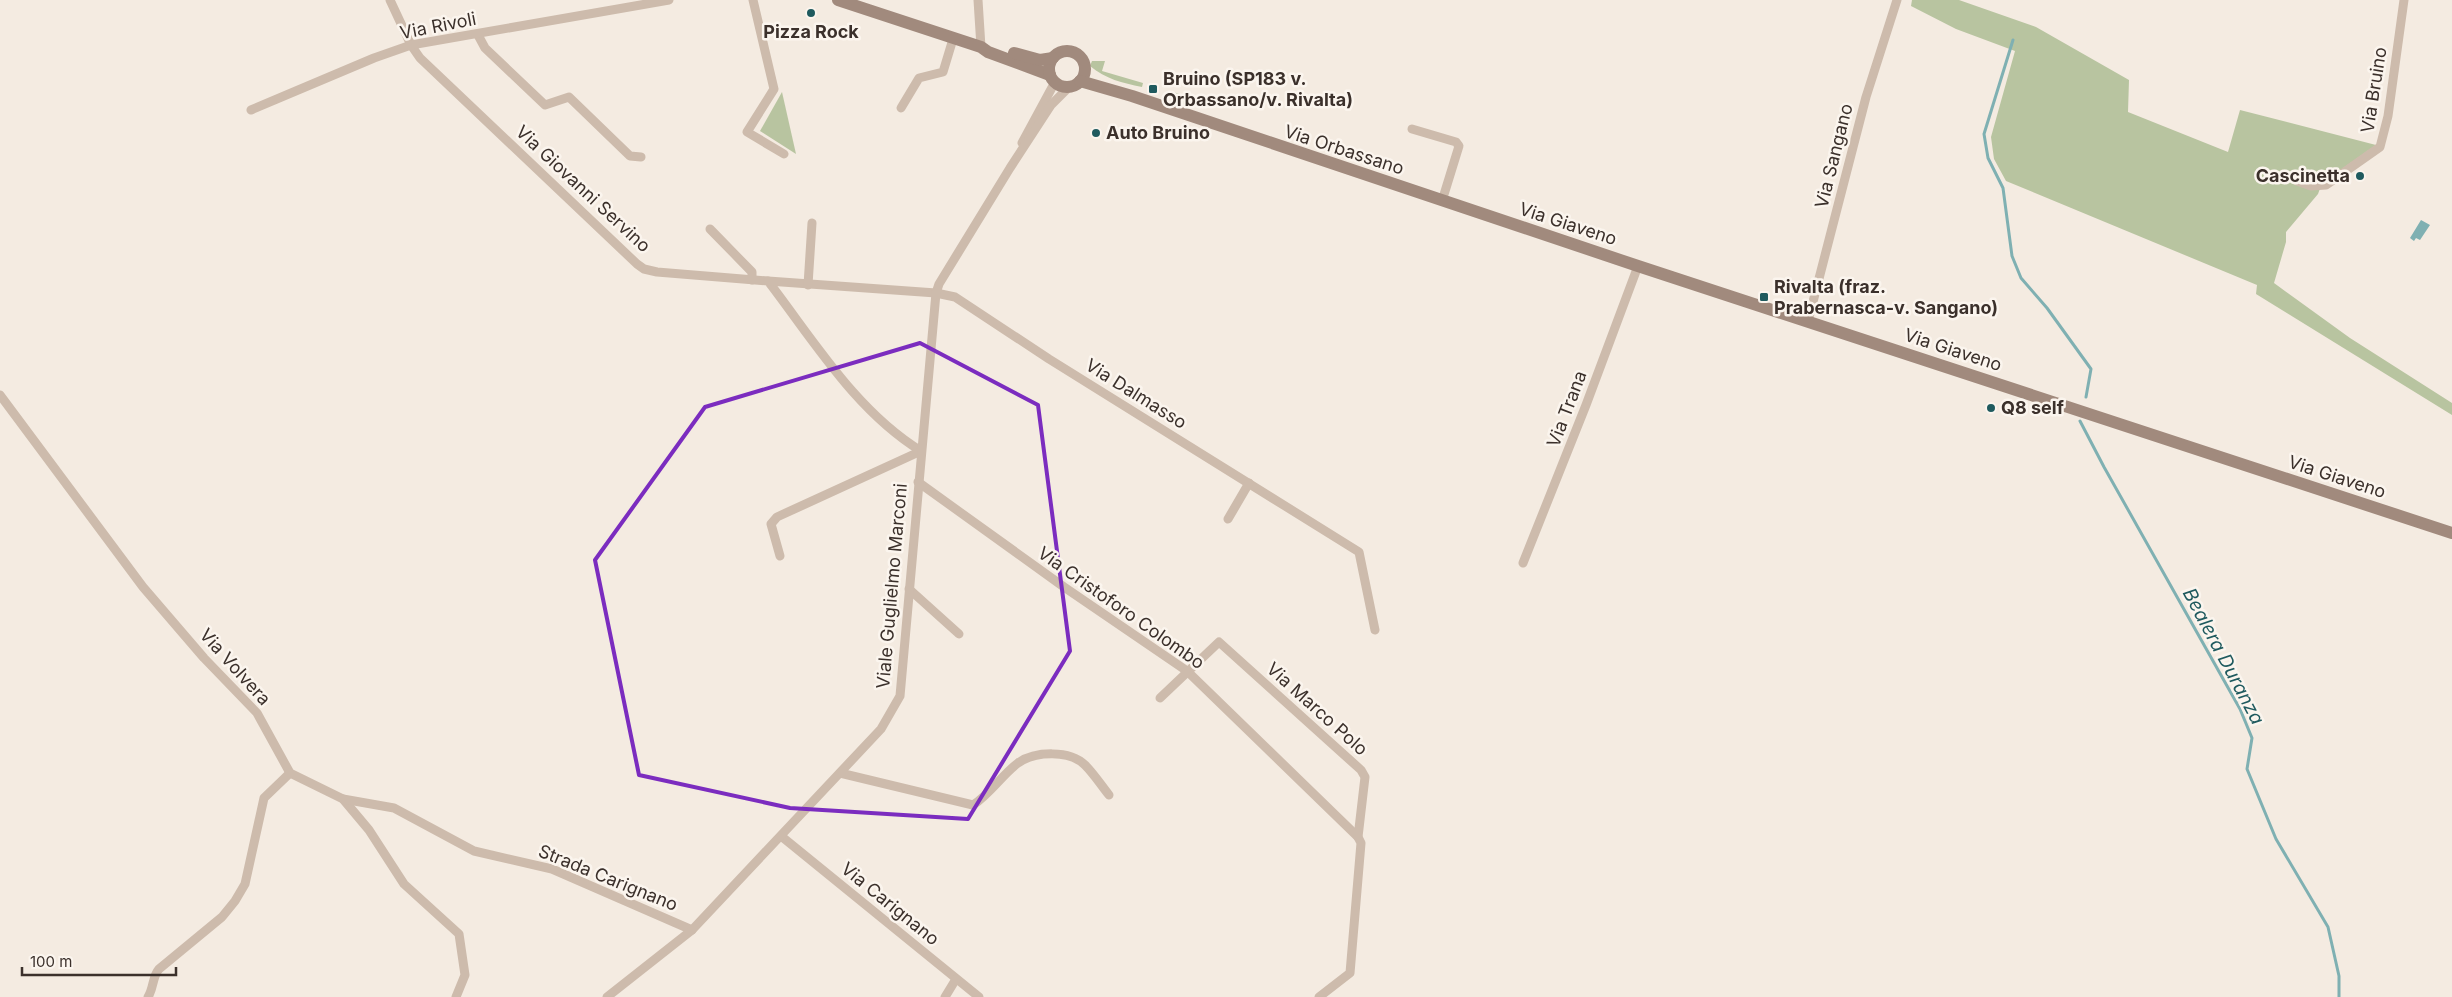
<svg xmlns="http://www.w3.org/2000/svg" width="2452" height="997" font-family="Inter,sans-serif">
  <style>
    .green { fill: #b8c4a0 }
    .water { fill: #7fb0b2 }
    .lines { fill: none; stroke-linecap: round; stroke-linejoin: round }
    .stream { stroke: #7fb0b2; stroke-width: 3 }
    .minor { stroke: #cdbbac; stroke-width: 9 }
    .secondary { stroke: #a18a7d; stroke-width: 12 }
    .marked { fill: none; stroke: #7b2cbf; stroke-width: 4; stroke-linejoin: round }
    .poi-dot { fill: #1f5a5e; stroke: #fbf5ee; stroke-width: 2 }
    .labels { text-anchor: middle; stroke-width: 5; stroke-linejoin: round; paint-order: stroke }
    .street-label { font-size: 18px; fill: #3b302b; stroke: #fbf5ee }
    .poi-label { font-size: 18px; font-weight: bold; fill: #3b302b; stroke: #fbf5ee; text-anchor: start }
    .water-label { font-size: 19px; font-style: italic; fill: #1f5a5e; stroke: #fbf5ee }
  </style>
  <rect width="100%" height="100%" fill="#f4ebe1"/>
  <g class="green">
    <path d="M1912 0H1959L2036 27 2129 80 2128 112 2228 152 2240 110 2376 145 2322 183 2318 194 2286 232V242L2274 283 2350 338 2452 403V415L2256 294 2257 285 2006 181 1994 159 1991 137 2015 51 1956 29 1911 6Z"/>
    <path d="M1092 61H1105L1102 71 1143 83 1142 87C1122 83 1106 79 1090 66Z"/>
    <path d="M1170 91 1193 98 1190 108 1169 96Z"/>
    <path d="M782 92 796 154 760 131Z"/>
  </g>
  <path class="water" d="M2421 220 2430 225 2420 240 2416 238 2414 241 2410 238Z"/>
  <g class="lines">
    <g class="stream">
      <path d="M2013 40 1984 134 1988 158 2003 188 2012 256 2021 278 2047 308 2091 369 2086 397"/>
      <path d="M2080 421 2104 467 2240 709 2252 738 2247 769 2276 839 2328 927 2339 976V997"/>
    </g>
    <g class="minor">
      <path d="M390 0 411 45 420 58 637 264 644 269 657 272 768 281C814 341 856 411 921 451"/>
      <path d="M753 0 774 89 747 132 784 154"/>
      <path d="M978 0 981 47"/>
      <path d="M478 35 485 48 545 105 569 97 630 156 641 157"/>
      <path d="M901 108 919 78 943 72 953 39"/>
      <path d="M251 110 374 58 411 45 669 0"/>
      <path d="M1412 129 1456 142 1459 146 1442 201"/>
      <path d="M1022 143 1055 82"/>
      <path d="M2297 181 2311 186 2326 185 2380 147 2388 116 2404 0"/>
      <path d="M710 229 752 272V280"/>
      <path d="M768 281 936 293 955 297 1049 359 1359 552 1375 630"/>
      <path d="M808 285 812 223"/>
      <path d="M1808 321 1866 97 1897 0"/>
      <path d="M0 395 143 587 204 658 257 713 290 773 343 799 369 830 404 884 459 934 465 975 456 997"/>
      <path d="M918 482 1064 587 1187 671 1358 837"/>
      <path d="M1228 519 1249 483"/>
      <path d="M780 556 771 524 777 517 921 451"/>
      <path d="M1523 563 1586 405 1638 266"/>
      <path d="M909 589 959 634"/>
      <path d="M1160 698 1219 642 1361 770 1365 777 1358 837 1361 843 1350 973 1319 997"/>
      <path d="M840 773 973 805C990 794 1002 775 1018 763 1035 751 1070 750 1085 765 1094 774 1101 785 1109 795"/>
      <path d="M343 799 394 808 474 851 552 869 692 930"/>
      <path d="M781 836 979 997"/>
      <path d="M148 997C154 988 152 977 159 969L222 917 235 901 245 884 264 798 290 773"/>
      <path d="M607 997 692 930 881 729 900 696 936 293 939 284 1010 168 1051 105 1070 86"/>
      <path d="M945 997 956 979"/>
    </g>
    <g class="secondary">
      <path d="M838 0 981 47 988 52 1050 75"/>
      <circle cx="1067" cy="69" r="18"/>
      <path d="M1014 53 1040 60 1053 58"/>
      <path d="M1080 81 1132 96 1638 266 2452 533"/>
    </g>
  </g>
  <path class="marked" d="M920 343 1038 405 1070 651 968 819 790 808 639 775 595 560 705 407Z"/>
  <g class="poi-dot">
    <circle cx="811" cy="13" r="5"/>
    <rect x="1148" y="84" width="10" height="10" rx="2.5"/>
    <circle cx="1096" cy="133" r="5"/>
    <circle cx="2360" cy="176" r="5"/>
    <rect x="1759" y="292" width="10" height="10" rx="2.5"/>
    <circle cx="1991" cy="408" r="5"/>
  </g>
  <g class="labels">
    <g class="street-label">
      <text transform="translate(438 26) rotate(-11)" y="6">Via Rivoli</text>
      <text transform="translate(2374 90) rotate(-81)" y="6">Via Bruino</text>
      <text transform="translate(1344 150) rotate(18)" y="6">Via Orbassano</text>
      <text transform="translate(1834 156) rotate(-76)" y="6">Via Sangano</text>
      <text transform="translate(583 189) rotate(43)" y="6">Via Giovanni Servino</text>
      <text transform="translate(1568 224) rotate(18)" y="6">Via Giaveno</text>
      <text transform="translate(1953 350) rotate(18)" y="6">Via Giaveno</text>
      <text transform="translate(1136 394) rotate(32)" y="6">Via Dalmasso</text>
      <text transform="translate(1567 409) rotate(-69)" y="6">Via Trana</text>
      <text transform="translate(2337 477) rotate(18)" y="6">Via Giaveno</text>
      <text transform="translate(892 586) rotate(-85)" y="6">Viale Guglielmo Marconi</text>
      <text transform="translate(1121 608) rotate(35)" y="6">Via Cristoforo Colombo</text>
      <text transform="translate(235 667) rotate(48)" y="6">Via Volvera</text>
      <text transform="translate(1317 709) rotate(42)" y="6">Via Marco Polo</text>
      <text transform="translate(608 878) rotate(22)" y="6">Strada Carignano</text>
      <text transform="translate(890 904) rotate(39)" y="6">Via Carignano</text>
    </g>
    <g class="poi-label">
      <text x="811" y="38" text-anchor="middle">Pizza Rock</text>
      <text x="1163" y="85">Bruino (SP183 v.<tspan x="1163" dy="21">Orbassano/v. Rivalta)</tspan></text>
      <text x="1106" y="139">Auto Bruino</text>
      <text x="2350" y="182" text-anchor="end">Cascinetta</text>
      <text x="1774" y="293">Rivalta (fraz.<tspan x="1774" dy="21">Prabernasca-v. Sangano)</tspan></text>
      <text x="2001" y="414">Q8 self</text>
    </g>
    <g class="water-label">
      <text transform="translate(2224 656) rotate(62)" y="7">Bealera Duranza</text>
    </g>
  </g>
  <path d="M22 967v8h154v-8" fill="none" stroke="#3b302b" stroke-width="2.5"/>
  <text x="30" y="967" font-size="15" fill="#3b302b" stroke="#fbf5ee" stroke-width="4" paint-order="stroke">100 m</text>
</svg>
